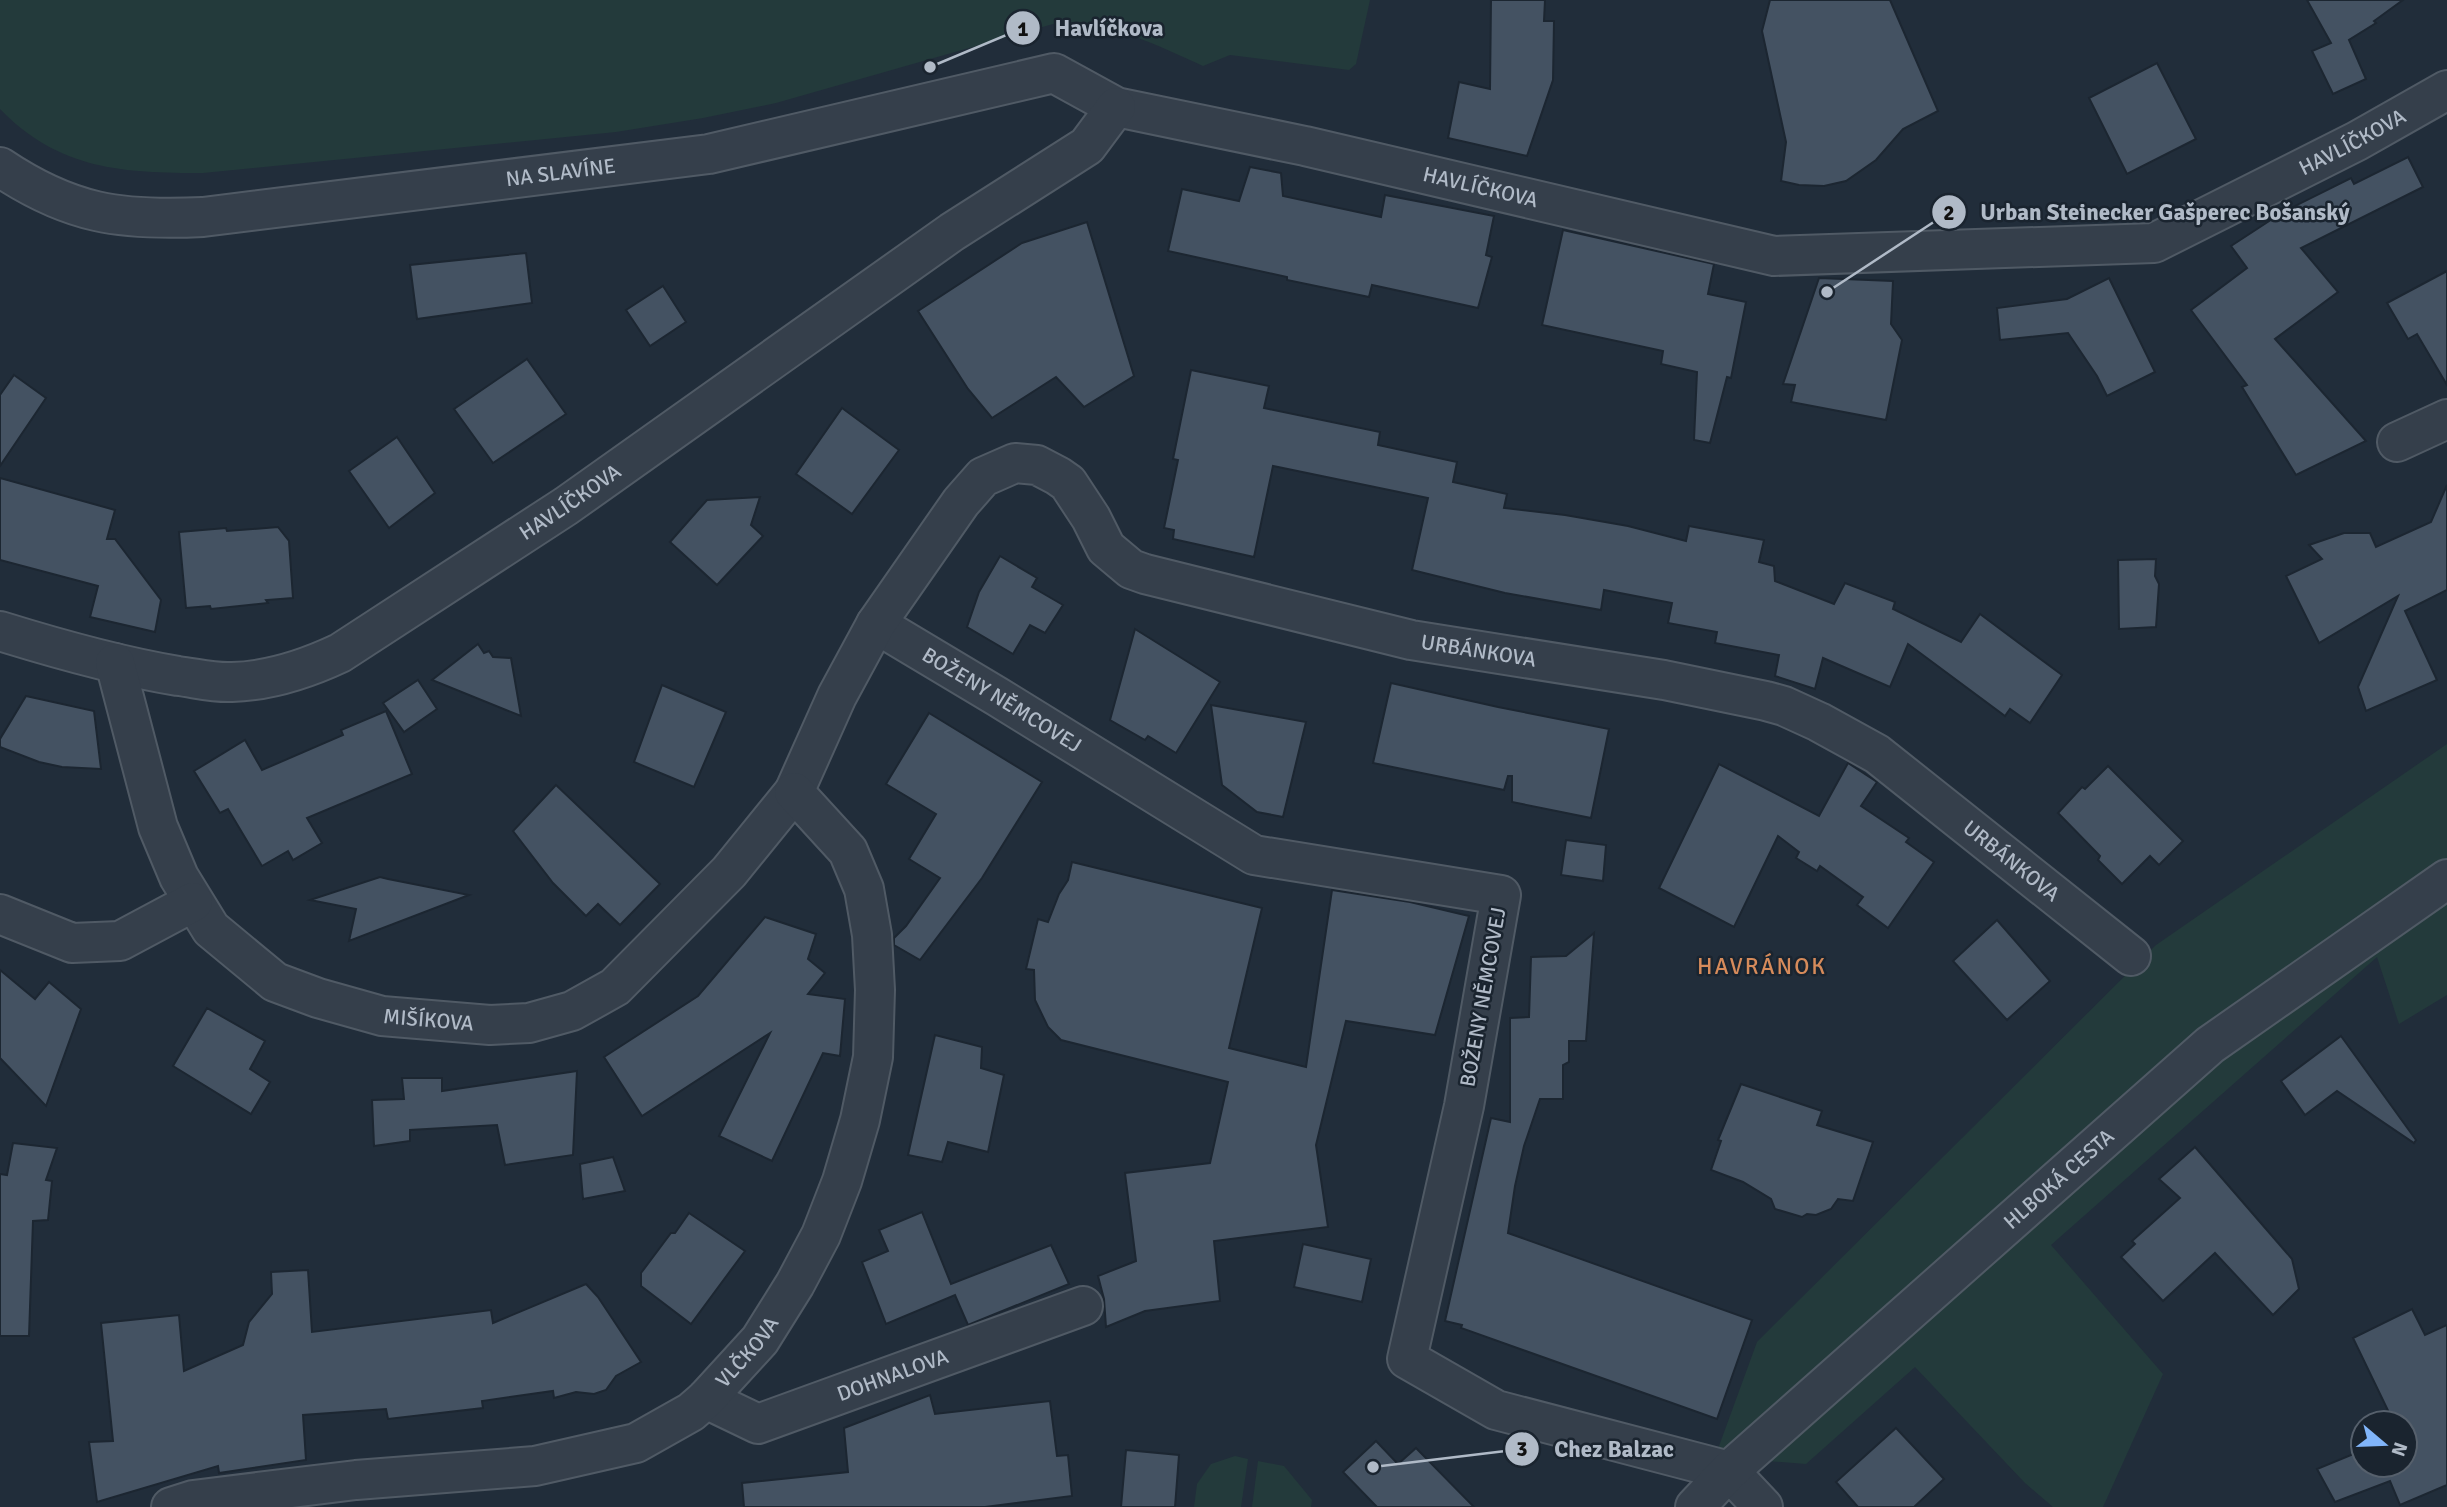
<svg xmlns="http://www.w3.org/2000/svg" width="2447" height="1507" font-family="Signika,sans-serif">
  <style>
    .green { fill: #233a3b }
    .building { fill: #445262; stroke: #1c2631; stroke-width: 2 }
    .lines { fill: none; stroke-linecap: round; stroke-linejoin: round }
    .street-casing { stroke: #505a65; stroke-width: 42 }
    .street { stroke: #353f4b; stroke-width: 38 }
    .labels { text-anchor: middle; stroke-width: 5; stroke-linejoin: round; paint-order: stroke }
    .street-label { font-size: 21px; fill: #b0bac7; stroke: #1a242f }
    .neighbourhood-label { font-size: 23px; letter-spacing: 2px; fill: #d68b5b; stroke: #1a242f }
    .leader { fill: none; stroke: #b0bac7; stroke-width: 2.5 }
    .callout-dot { fill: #b0bac7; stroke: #1a242f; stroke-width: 2.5 }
    .mark-label { font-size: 21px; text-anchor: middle; font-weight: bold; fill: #111 }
    .callout-label { font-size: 23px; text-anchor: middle; font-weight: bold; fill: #b0bac7; stroke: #1a242f; stroke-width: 5; stroke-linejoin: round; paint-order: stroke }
  </style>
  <rect width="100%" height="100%" fill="#212d3a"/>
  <g class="green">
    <path d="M0 0H1370L1356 64 1349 70 1230 55 1203 66C1154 44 1108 20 1053 24L776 103 703 118 616 132 203 173C123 173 59 170 0 109Z"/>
    <path d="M2447 744V995L2399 1024 2377 957 2051 1245 2163 1374 2103 1507H2053L2025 1483 1915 1367 1806 1464 1715 1457 1757 1342 2156 945Z"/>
    <path d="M1235 1456 1248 1459 1241 1507H1194L1197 1484 1211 1464Z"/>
    <path d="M1258 1461 1284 1466 1312 1500 1311 1507H1252Z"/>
  </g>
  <g class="building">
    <path d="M1491 0H1545L1544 21H1554L1553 80 1527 156 1448 138 1459 82 1490 89Z"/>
    <path d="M1770 0H1890L1938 111 1903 129 1876 160 1846 181 1824 186 1799 185 1781 181 1786 142 1762 31Z"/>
    <path d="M2307 0H2403L2374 21 2376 23 2349 40 2366 79 2333 94 2312 51 2331 43Z"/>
    <path d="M2157 63 2196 139 2127 174 2089 98Z"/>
    <path d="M2408 157 2423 187 2301 248 2338 292 2275 339 2366 441 2296 475 2242 387 2247 385 2191 310 2247 268 2231 246 2283 212 2351 178 2354 184Z"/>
    <path d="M1250 167 1281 173 1283 196 1381 217 1385 195 1494 216 1486 255 1492 257 1478 308 1372 285 1369 297 1287 280V277L1168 251 1182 189 1239 201Z"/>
    <path d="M1087 222 1134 376 1084 407 1056 377 992 418 968 389 918 311 1022 243Z"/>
    <path d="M1563 230 1714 264 1708 294 1746 302 1731 378 1727 377 1710 443 1694 440 1697 372 1661 364 1663 351 1542 325Z"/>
    <path d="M526 253 532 303 417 319 410 265Z"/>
    <path d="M2447 271V385L2417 334 2408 339 2387 303Z"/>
    <path d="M1819 278 1893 281 1891 324 1902 340 1886 420 1791 402 1795 385 1783 384Z"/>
    <path d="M2109 278 2155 372 2107 396 2097 376 2068 333 2000 340 1997 308 2067 299Z"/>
    <path d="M663 286 686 322 650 346 626 310Z"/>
    <path d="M527 359 566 414 493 463 454 409Z"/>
    <path d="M1191 370 1269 386 1264 408 1380 432 1378 445 1457 462 1453 482 1507 494 1504 508 1565 515 1628 526 1686 541 1689 526 1764 540 1759 562 1774 566 1775 581 1834 604 1845 583 1895 602 1893 609 1961 642 1980 614 2062 675 2030 723 2010 709 2005 716 1908 644 1890 687 1823 658 1815 689 1775 676 1779 655 1715 643 1717 632 1668 623 1672 603 1604 590 1601 610 1505 593 1412 570 1428 498 1273 466 1254 557 1173 539 1174 530 1164 528 1178 460 1173 459Z"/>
    <path d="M14 375 46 398 0 466V395Z"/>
    <path d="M842 408 899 450 852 514 796 474Z"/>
    <path d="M397 437 435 493 389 528 349 471Z"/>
    <path d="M0 478 115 510 107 539H115L161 600 155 632 90 617 98 586 0 560Z"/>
    <path d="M2447 485V590L2405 611 2437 680 2366 711 2358 687 2398 596 2319 643 2286 576 2322 559 2309 545 2344 533H2370L2376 547 2431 522Z"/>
    <path d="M760 497 751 525 763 536 717 585 670 542 707 500Z"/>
    <path d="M278 527 289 541 293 598 266 600 268 603 211 609 210 606 186 608 179 532 226 528 227 531Z"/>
    <path d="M1000 556 1037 578 1032 587 1063 605 1045 633 1030 625 1013 654 967 627 979 592Z"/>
    <path d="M2156 559 2155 576 2159 584 2156 627 2119 629 2118 560Z"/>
    <path d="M1135 629 1220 682 1176 753 1148 736 1145 740 1110 720Z"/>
    <path d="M478 644 484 653 489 651 493 657 511 658 521 716 432 680Z"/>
    <path d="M418 680 437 709 404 732 383 703Z"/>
    <path d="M1391 683 1498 707 1609 729 1591 818 1512 802V776H1508L1504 790 1373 763Z"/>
    <path d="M662 685 726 712 694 787 634 762Z"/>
    <path d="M26 696 94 711 101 769 62 767 39 762 0 747V739Z"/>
    <path d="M1211 705 1306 722 1283 817 1257 812 1222 785Z"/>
    <path d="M386 711 412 774 307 818 322 843 293 860 288 851 262 866 228 809 220 813 194 771 245 740 262 770 343 735 341 730Z"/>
    <path d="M929 713 1042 782 982 878 920 960 894 945V938L906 926 940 878 909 859 936 814 886 784Z"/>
    <path d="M1848 763 1877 782 1861 806 1909 838 1906 842 1934 862 1888 928 1857 905 1863 897 1820 866 1817 871 1796 858 1799 852 1778 836 1734 927 1659 888 1719 764 1819 816Z"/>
    <path d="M2108 766 2183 841 2159 865 2150 856 2122 884 2098 860 2100 856 2058 813 2082 787 2085 789Z"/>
    <path d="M556 785 660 884 620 925 598 904 586 916 553 883 513 831Z"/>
    <path d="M1566 840 1606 845 1603 881 1561 875Z"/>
    <path d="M1072 862 1262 908 1229 1048 1306 1067 1332 890 1410 902 1469 916 1435 1035 1346 1021 1316 1145 1328 1227 1214 1241 1220 1301 1145 1311 1106 1327 1104 1299 1098 1276 1136 1261 1125 1173 1210 1163 1228 1082 1061 1040 1048 1027 1035 1000 1034 970 1026 969 1038 919 1048 922 1059 894 1068 880Z"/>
    <path d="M380 877 388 879 469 895 349 941 356 909 310 900Z"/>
    <path d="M765 917 816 934 808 959 825 973 808 994 845 999 840 1056 823 1053 772 1161 719 1136 770 1033 642 1116 604 1057 698 996Z"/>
    <path d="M1997 920 2050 981 2007 1020 1953 961Z"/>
    <path d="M1594 933 1586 1041H1569V1062L1563 1065V1099H1540L1524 1146 1515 1186 1508 1233 1752 1320 1717 1419 1461 1328 1462 1325 1445 1321 1491 1118 1510 1122V1018L1529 1017 1531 957 1566 956Z"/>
    <path d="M0 970 35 999 49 982 81 1009 46 1106 0 1058Z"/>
    <path d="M207 1008 265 1041 250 1069 270 1082 251 1114 173 1066Z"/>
    <path d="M935 1035 982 1047 981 1068 1004 1075 988 1152 948 1142 942 1162 908 1155Z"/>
    <path d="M2341 1036 2416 1140 2414 1143 2337 1091 2305 1115 2281 1081Z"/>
    <path d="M577 1071 573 1155 505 1165 497 1125 410 1130V1141L374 1146 372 1100 404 1099 402 1078H442V1091Z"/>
    <path d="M1741 1084 1822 1111 1817 1125 1873 1142 1853 1201 1838 1199 1831 1209 1816 1215 1807 1214 1802 1217 1775 1209 1771 1199 1743 1182 1711 1170 1721 1141 1718 1140Z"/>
    <path d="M13 1143 57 1148 46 1180 52 1181 48 1220 33 1221 29 1336H0V1174L7 1175Z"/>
    <path d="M2195 1147 2292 1259 2299 1289 2273 1315 2215 1253 2163 1301 2121 1257 2135 1244 2132 1241 2180 1198 2159 1179Z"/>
    <path d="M613 1157 625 1191 583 1199 580 1164Z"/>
    <path d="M922 1212 951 1284 1051 1245 1069 1284 968 1325 955 1295 886 1324 862 1262 888 1251 879 1230Z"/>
    <path d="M689 1213 745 1251 691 1324 641 1286V1273L671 1233H675Z"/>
    <path d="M1303 1244 1371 1259 1362 1302 1294 1287Z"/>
    <path d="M308 1270 312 1332 491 1310 493 1323 586 1284 598 1297 641 1362 616 1376 606 1390 594 1394 576 1392 554 1398 553 1391 482 1401 483 1408 388 1419 386 1409 303 1415 306 1460 219 1473 218 1466 97 1502 89 1442 113 1441 101 1323 179 1315 184 1371 243 1345 249 1322 272 1294 271 1272Z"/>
    <path d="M2412 1309 2425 1335 2447 1325V1485L2400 1505 2390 1481 2335 1502 2317 1469 2363 1450V1465H2405V1423H2394L2353 1338Z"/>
    <path d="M930 1395 935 1414 1050 1401 1057 1456 1068 1455 1072 1496 985 1507H744L742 1483 848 1472 844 1428Z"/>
    <path d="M1896 1428 1944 1479 1914 1507H1858L1836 1482Z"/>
    <path d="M1376 1441 1398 1464 1416 1448 1474 1507H1377L1343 1472Z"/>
    <path d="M1126 1450 1179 1455 1175 1507H1121Z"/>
  </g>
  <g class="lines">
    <defs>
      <g id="street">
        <path id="s1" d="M0 167C70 214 120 221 203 217L709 154 1054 73 1116 107 1305 146 1774 256 2154 243 2357 141 2447 90"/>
        <path d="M2397 442 2447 419"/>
        <path id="s2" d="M876 624 998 697 1254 855 1501 895 1464 1106 1407 1359 1496 1410 1729 1471"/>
        <path id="s3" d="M0 631C58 649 118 666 178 676 195 678 214 683 232 682 270 681 306 669 340 653L566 506 952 232 1087 146 1116 107"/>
        <path id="s4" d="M115 663 158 827 179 877 211 929 275 982 318 998 382 1016 490 1025 529 1023 572 1011 615 987 729 872 794 792 837 696 876 624 961 502 983 477 1015 463 1037 465 1058 476 1068 483 1091 518 1106 548 1131 569 1145 574 1411 640 1664 680 1766 701 1784 706 1819 722 1877 754 2131 956"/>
        <path d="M0 914 72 943 120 941 193 902"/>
        <path id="s5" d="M706 1399 758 1424 1083 1306"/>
        <path d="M1729 1471 1763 1507"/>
        <path id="s6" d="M171 1507 193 1500 356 1480 535 1466 636 1443 691 1412 706 1399 760 1340 795 1284 821 1235 842 1181 860 1120 873 1057 875 990 872 935 864 889 848 851 794 792"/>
        <path id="s7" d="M1695 1507 1729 1471 2210 1045 2447 879"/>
      </g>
    </defs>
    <use href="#street" class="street-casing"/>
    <use href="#street" class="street"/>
  </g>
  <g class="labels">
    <g class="street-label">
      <text dy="7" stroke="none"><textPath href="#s1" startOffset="2426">HAVLÍČKOVA</textPath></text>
      <text dy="7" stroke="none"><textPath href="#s1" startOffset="574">NA SLAVÍNE</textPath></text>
      <text dy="7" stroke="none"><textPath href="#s1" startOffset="1522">HAVLÍČKOVA</textPath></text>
      <text dy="7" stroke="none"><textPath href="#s3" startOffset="626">HAVLÍČKOVA</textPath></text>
      <text dy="7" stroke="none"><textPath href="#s4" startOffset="1914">URBÁNKOVA</textPath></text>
      <text dy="7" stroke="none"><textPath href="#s2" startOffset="147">BOŽENY NĚMCOVEJ</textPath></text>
      <text dy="7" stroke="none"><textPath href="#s4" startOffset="2501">URBÁNKOVA</textPath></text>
      <text transform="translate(1483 997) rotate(-80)" y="7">BOŽENY NĚMCOVEJ</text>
      <text dy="7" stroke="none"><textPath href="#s4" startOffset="527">MIŠÍKOVA</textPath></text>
      <text dy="7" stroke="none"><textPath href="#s7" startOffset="490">HLBOKÁ CESTA</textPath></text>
      <text dy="7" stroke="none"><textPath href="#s6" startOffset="616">VLČKOVA</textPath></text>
      <text dy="7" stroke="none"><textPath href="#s5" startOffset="201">DOHNALOVA</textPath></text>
    </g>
    <g class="neighbourhood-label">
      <text x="1762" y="974">HAVRÁNOK</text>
    </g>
  </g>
  <path class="leader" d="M930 67L1023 28M1827 292L1949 212M1373 1467L1522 1449"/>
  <g class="callout-dot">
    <circle cx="930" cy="67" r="7"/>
    <circle cx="1827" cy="292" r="7"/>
    <circle cx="1373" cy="1467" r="7"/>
    <circle cx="1023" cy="28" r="18"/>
    <circle cx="1949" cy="212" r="18"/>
    <circle cx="1522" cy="1449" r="18"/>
  </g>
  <g class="mark-label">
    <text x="1023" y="36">1</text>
    <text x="1949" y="220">2</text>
    <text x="1522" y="1456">3</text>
  </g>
  <g class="callout-label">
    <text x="1109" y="36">Havlíčkova</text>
    <text x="2165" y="220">Urban Steinecker Gašperec Bošanský</text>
    <text x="1614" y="1457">Chez Balzac</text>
  </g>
  <g transform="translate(2384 1444) rotate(109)"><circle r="33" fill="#1a242f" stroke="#56606c" stroke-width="2"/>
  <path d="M0-5L12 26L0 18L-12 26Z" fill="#81b5fa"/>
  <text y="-10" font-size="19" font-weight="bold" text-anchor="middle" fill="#b0bac7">N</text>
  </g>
</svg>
